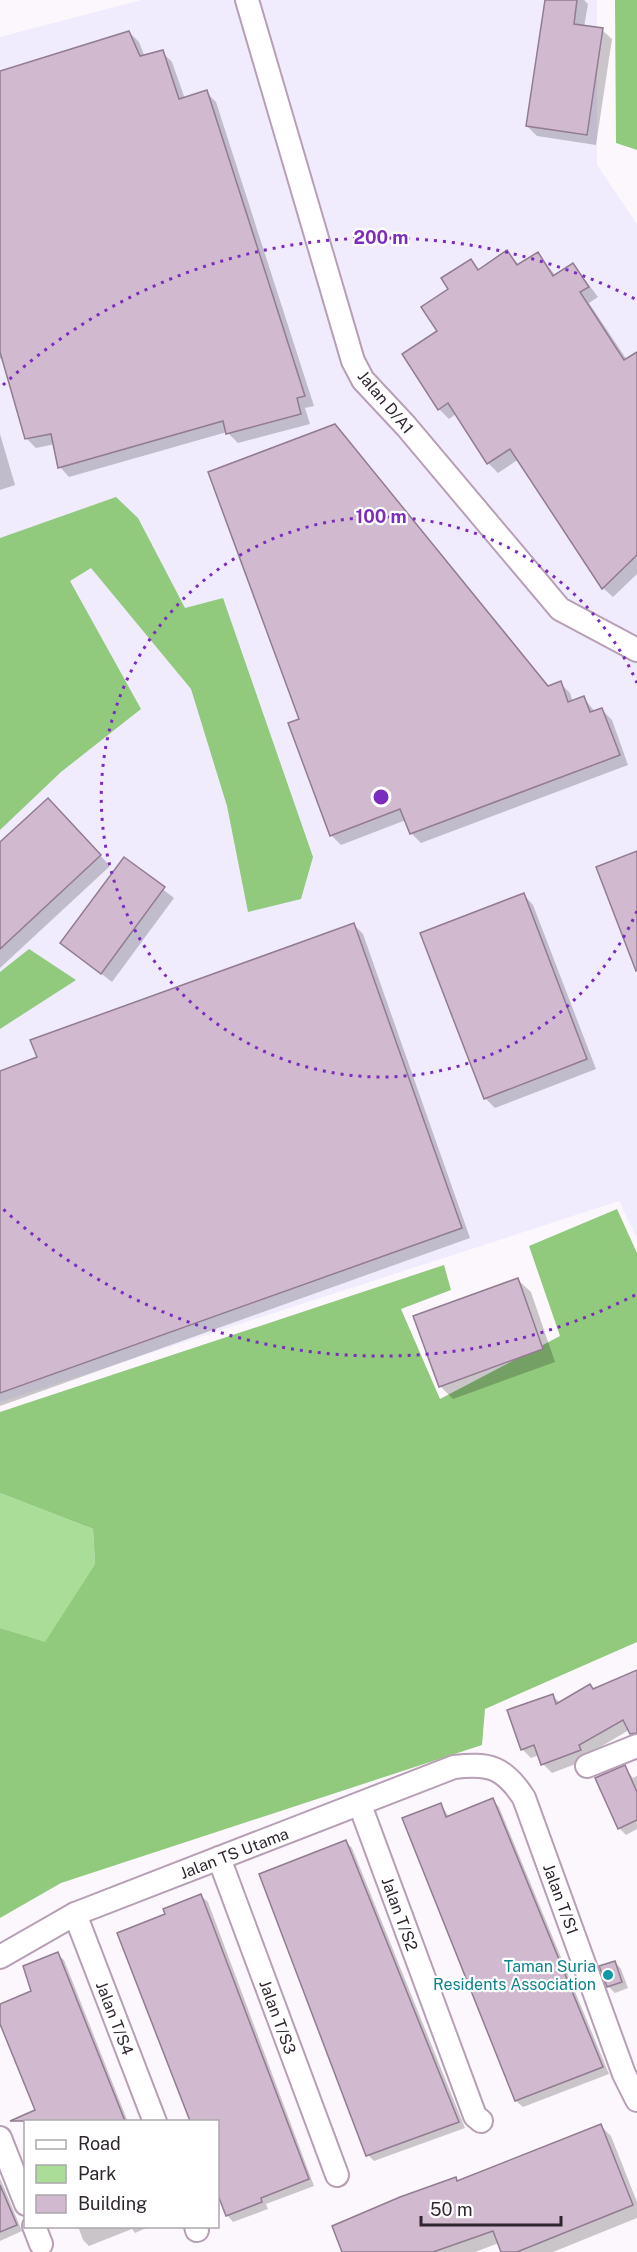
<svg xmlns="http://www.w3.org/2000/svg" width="637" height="2252" font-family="'Public Sans',sans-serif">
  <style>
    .industrial { fill: #f0ecfe }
    .green { fill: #aadd98 }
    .forest { fill: #91c97d }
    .shadow { fill: #0003 }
    .building { fill: #d1b9cf; stroke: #927c91; stroke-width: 1.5 }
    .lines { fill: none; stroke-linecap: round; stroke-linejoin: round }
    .street-casing { stroke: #b79fb5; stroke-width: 26 }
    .street { stroke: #fff; stroke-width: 22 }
    .ring { fill: none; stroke: #7b2cbf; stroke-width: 3; stroke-dasharray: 3 6 }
    .culture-dot { fill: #0f9aa8; stroke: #fff; stroke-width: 2 }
    .labels { text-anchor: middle; stroke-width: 4.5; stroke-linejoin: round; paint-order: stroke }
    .street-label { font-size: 16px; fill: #2f262f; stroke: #fff }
    .culture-label { font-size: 16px; fill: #0d838f; stroke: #fff; text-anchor: end }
    .centre { fill: #7b2cbf; stroke: #fff; stroke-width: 3 }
    .ring-label { font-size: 18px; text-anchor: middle; font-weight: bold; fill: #7b2cbf; stroke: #fff; stroke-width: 4.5; stroke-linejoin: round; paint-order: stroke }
  </style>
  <rect width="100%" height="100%" fill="#fcf7fc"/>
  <path class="industrial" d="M141 0H597V165L637 224V1238L619 1201 0 1402V37Z"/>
  <path class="green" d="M0 1493 93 1529 95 1564 45 1643 0 1628Z"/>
  <g class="forest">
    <path d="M615 0H637V150L616 143Z"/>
    <path d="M116 497 138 518 185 608 223 598 313 857 301 899 248 912 227 806 191 689 91 568 70 581 141 709 61 772 0 830V538Z"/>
    <path d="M29 949 76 980 0 1029V972Z"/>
    <path d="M617 1209 637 1253V1642L485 1709 482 1745 61 1883 0 1918V1628L45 1642 95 1564 93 1529 0 1493V1412L444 1265 451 1290 401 1309 440 1399 560 1336 529 1246Z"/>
  </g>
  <g class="shadow">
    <path d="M547 0H584L588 4 584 27 602 30 612 39 596 145 537 136 527 126Z"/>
    <path d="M129 32 139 42 145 57 162 52 172 62 185 99 206 92 216 102 314 406 305 408 310 424 238 443 227 432 69 477 60 467 55 444 36 448 26 438 3 358 0 359V72Z"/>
    <path d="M507 252 520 266 538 254 556 276 573 264 598 297 589 303 627 360 637 353V574L613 597 603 588 519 459 498 473 488 463 456 414 449 419 439 409V332L451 289 470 261 480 270Z"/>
    <path d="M335 426 549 687 560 683 570 693 573 702 584 698 595 712 602 710 612 720 628 765 421 843 411 833 406 820 341 845 331 835 301 720Z"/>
    <path d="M0 434 15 485 0 490Z"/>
    <path d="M58 810 110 866 0 968V844Z"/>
    <path d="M124 859 174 898 112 982 62 943Z"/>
    <path d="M524 895 533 905 596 1069 495 1108 485 1098Z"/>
    <path d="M353 924 363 934 470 1238 0 1406V1072Z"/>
    <path d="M518 1280 531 1292 555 1362 453 1399 440 1386Z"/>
    <path d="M637 1670V1739L629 1730 587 1755 589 1759 552 1773 543 1764 539 1755 531 1758 522 1749 552 1695 560 1703 590 1686 595 1690Z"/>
    <path d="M624 1767 633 1778 637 1776V1829L626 1835 619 1828Z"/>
    <path d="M493 1800 499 1807 609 2074 523 2107 516 2101 441 1805 449 1817Z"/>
    <path d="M346 1842 352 1848 465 2128 374 2161 368 2155Z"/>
    <path d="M201 1896 208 1902 314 2186 266 2204 268 2209 233 2222 227 2215 218 2191V2122H191L119 1934 167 1915Z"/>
    <path d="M57 1954 64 1960 128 2122H38L34 2112 37 2111 0 2021V2006L33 1992Z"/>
    <path d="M615 1962 621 1969 628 1988 615 1993 608 1986Z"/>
    <path d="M600 2125 611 2136 637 2202V2218L553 2252H503L499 2243 475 2252H344L455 2179 458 2182Z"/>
    <path d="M0 2178 22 2231 0 2241Z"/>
    <path d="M78 2226H151L135 2233 132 2229 89 2246 83 2240Z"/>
  </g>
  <g class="building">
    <path d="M545 0H577L574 24 603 28 587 135 526 126Z"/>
    <path d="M129 31 140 56 163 50 179 99 207 90 305 396 297 398 301 414 226 434 223 421 58 468 51 434 25 439 0 352V71Z"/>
    <path d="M507 250 517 265 538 252 553 276 573 263 589 287 580 292 624 360 637 352V555L602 589 510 449 487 464 448 403 438 410 402 354 437 331 421 307 448 289 441 278 471 259 478 270Z"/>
    <path d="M335 424 548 686 561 681 568 702 584 696 590 712 602 708 620 755 410 834 400 809 330 836 288 723 299 719 208 472Z"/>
    <path d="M48 798 101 855 0 949V842Z"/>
    <path d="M637 851V970L636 971 596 867Z"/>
    <path d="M124 857 165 887 101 974 60 943Z"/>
    <path d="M524 893 587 1059 484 1099 420 933Z"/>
    <path d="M354 923 462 1228 0 1393V1071L37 1057 30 1040Z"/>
    <path d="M518 1278 543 1349 439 1387 413 1316Z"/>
    <path d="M637 1670V1733L630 1734 623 1720 579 1745 581 1750 541 1765 534 1745 521 1750 507 1710 553 1694 556 1704 590 1684 593 1689Z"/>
    <path d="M625 1765 637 1792V1820L618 1829 595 1778Z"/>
    <path d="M493 1798 603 2067 515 2101 402 1818 441 1803 446 1817Z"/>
    <path d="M346 1840 459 2122 366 2156 259 1874Z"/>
    <path d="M201 1894 309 2179 261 2198 262 2202 226 2216 218 2195V2121H190L117 1933 165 1914 163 1909Z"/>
    <path d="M58 1952 86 2023 125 2121H10L35 2110 0 2024V2004L31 1991 23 1966Z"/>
    <path d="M615 1961 622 1982 607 1987 599 1966Z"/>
    <path d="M601 2124 633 2205 517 2252H501L493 2231 433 2252H342L332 2226 400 2197 456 2177 457 2181Z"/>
    <path d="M0 2185 17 2225 0 2232Z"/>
  </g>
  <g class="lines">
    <defs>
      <g id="street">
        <path d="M247 0 353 361 363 380 406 426 560 609 637 650"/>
        <path d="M587 1766 637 1746"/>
        <path d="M360 1805 475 2116 481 2121"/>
        <path d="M219 1858 337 2175"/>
        <path d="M75 1914 155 2122"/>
        <path d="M0 1957 75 1914 454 1767C490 1763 504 1767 524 1798L624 2074 637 2100"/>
        <path d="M0 2138 26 2204"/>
        <path d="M34 2226 41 2244"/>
        <path d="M196 2226 197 2230"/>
      </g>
    </defs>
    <use href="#street" class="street-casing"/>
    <use href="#street" class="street"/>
  </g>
  <g class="ring">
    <path d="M637 911A280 280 0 1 1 637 683"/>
    <path d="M635 1295A559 559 0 0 1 3 1209M3 385A559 559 0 0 1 635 299"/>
  </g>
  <circle class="culture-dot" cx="608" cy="1975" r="6"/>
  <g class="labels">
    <g class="street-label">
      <text transform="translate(386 402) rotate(50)" y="6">Jalan D/A1</text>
      <text transform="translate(234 1853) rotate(-21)" y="6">Jalan TS Utama</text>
      <text transform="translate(561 1899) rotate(70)" y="6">Jalan T/S1</text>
      <text transform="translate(400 1914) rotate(70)" y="6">Jalan T/S2</text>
      <text transform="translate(278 2017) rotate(70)" y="6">Jalan T/S3</text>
      <text transform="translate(115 2018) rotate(69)" y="6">Jalan T/S4</text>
    </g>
    <g class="culture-label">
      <text x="596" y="1972">Taman Suria<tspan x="596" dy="18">Residents Association</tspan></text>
    </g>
  </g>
  <circle cx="381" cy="797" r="9" class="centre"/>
  <g class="ring-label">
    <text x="381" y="244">200 m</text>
    <text x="381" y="523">100 m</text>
  </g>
  <rect x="24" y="2120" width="195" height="108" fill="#ffffff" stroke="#aca8ac" stroke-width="1.5"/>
  <rect x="36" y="2140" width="30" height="9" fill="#ffffff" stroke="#aca8ac" stroke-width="1.5"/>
  <text x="78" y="2150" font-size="18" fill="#2f262f">Road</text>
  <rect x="36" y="2165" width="30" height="18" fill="#aadd98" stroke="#aca8ac" stroke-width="1.5"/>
  <text x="78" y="2180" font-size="18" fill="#2f262f">Park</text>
  <rect x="36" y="2195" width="30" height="18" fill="#d1b9cf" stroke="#aca8ac" stroke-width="1.5"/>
  <text x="78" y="2210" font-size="18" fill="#2f262f">Building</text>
  <path d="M421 2216v9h140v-9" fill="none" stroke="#2f262f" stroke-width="3"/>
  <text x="430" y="2216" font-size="18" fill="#2f262f" stroke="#ffffff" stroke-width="4.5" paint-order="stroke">50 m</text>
</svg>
